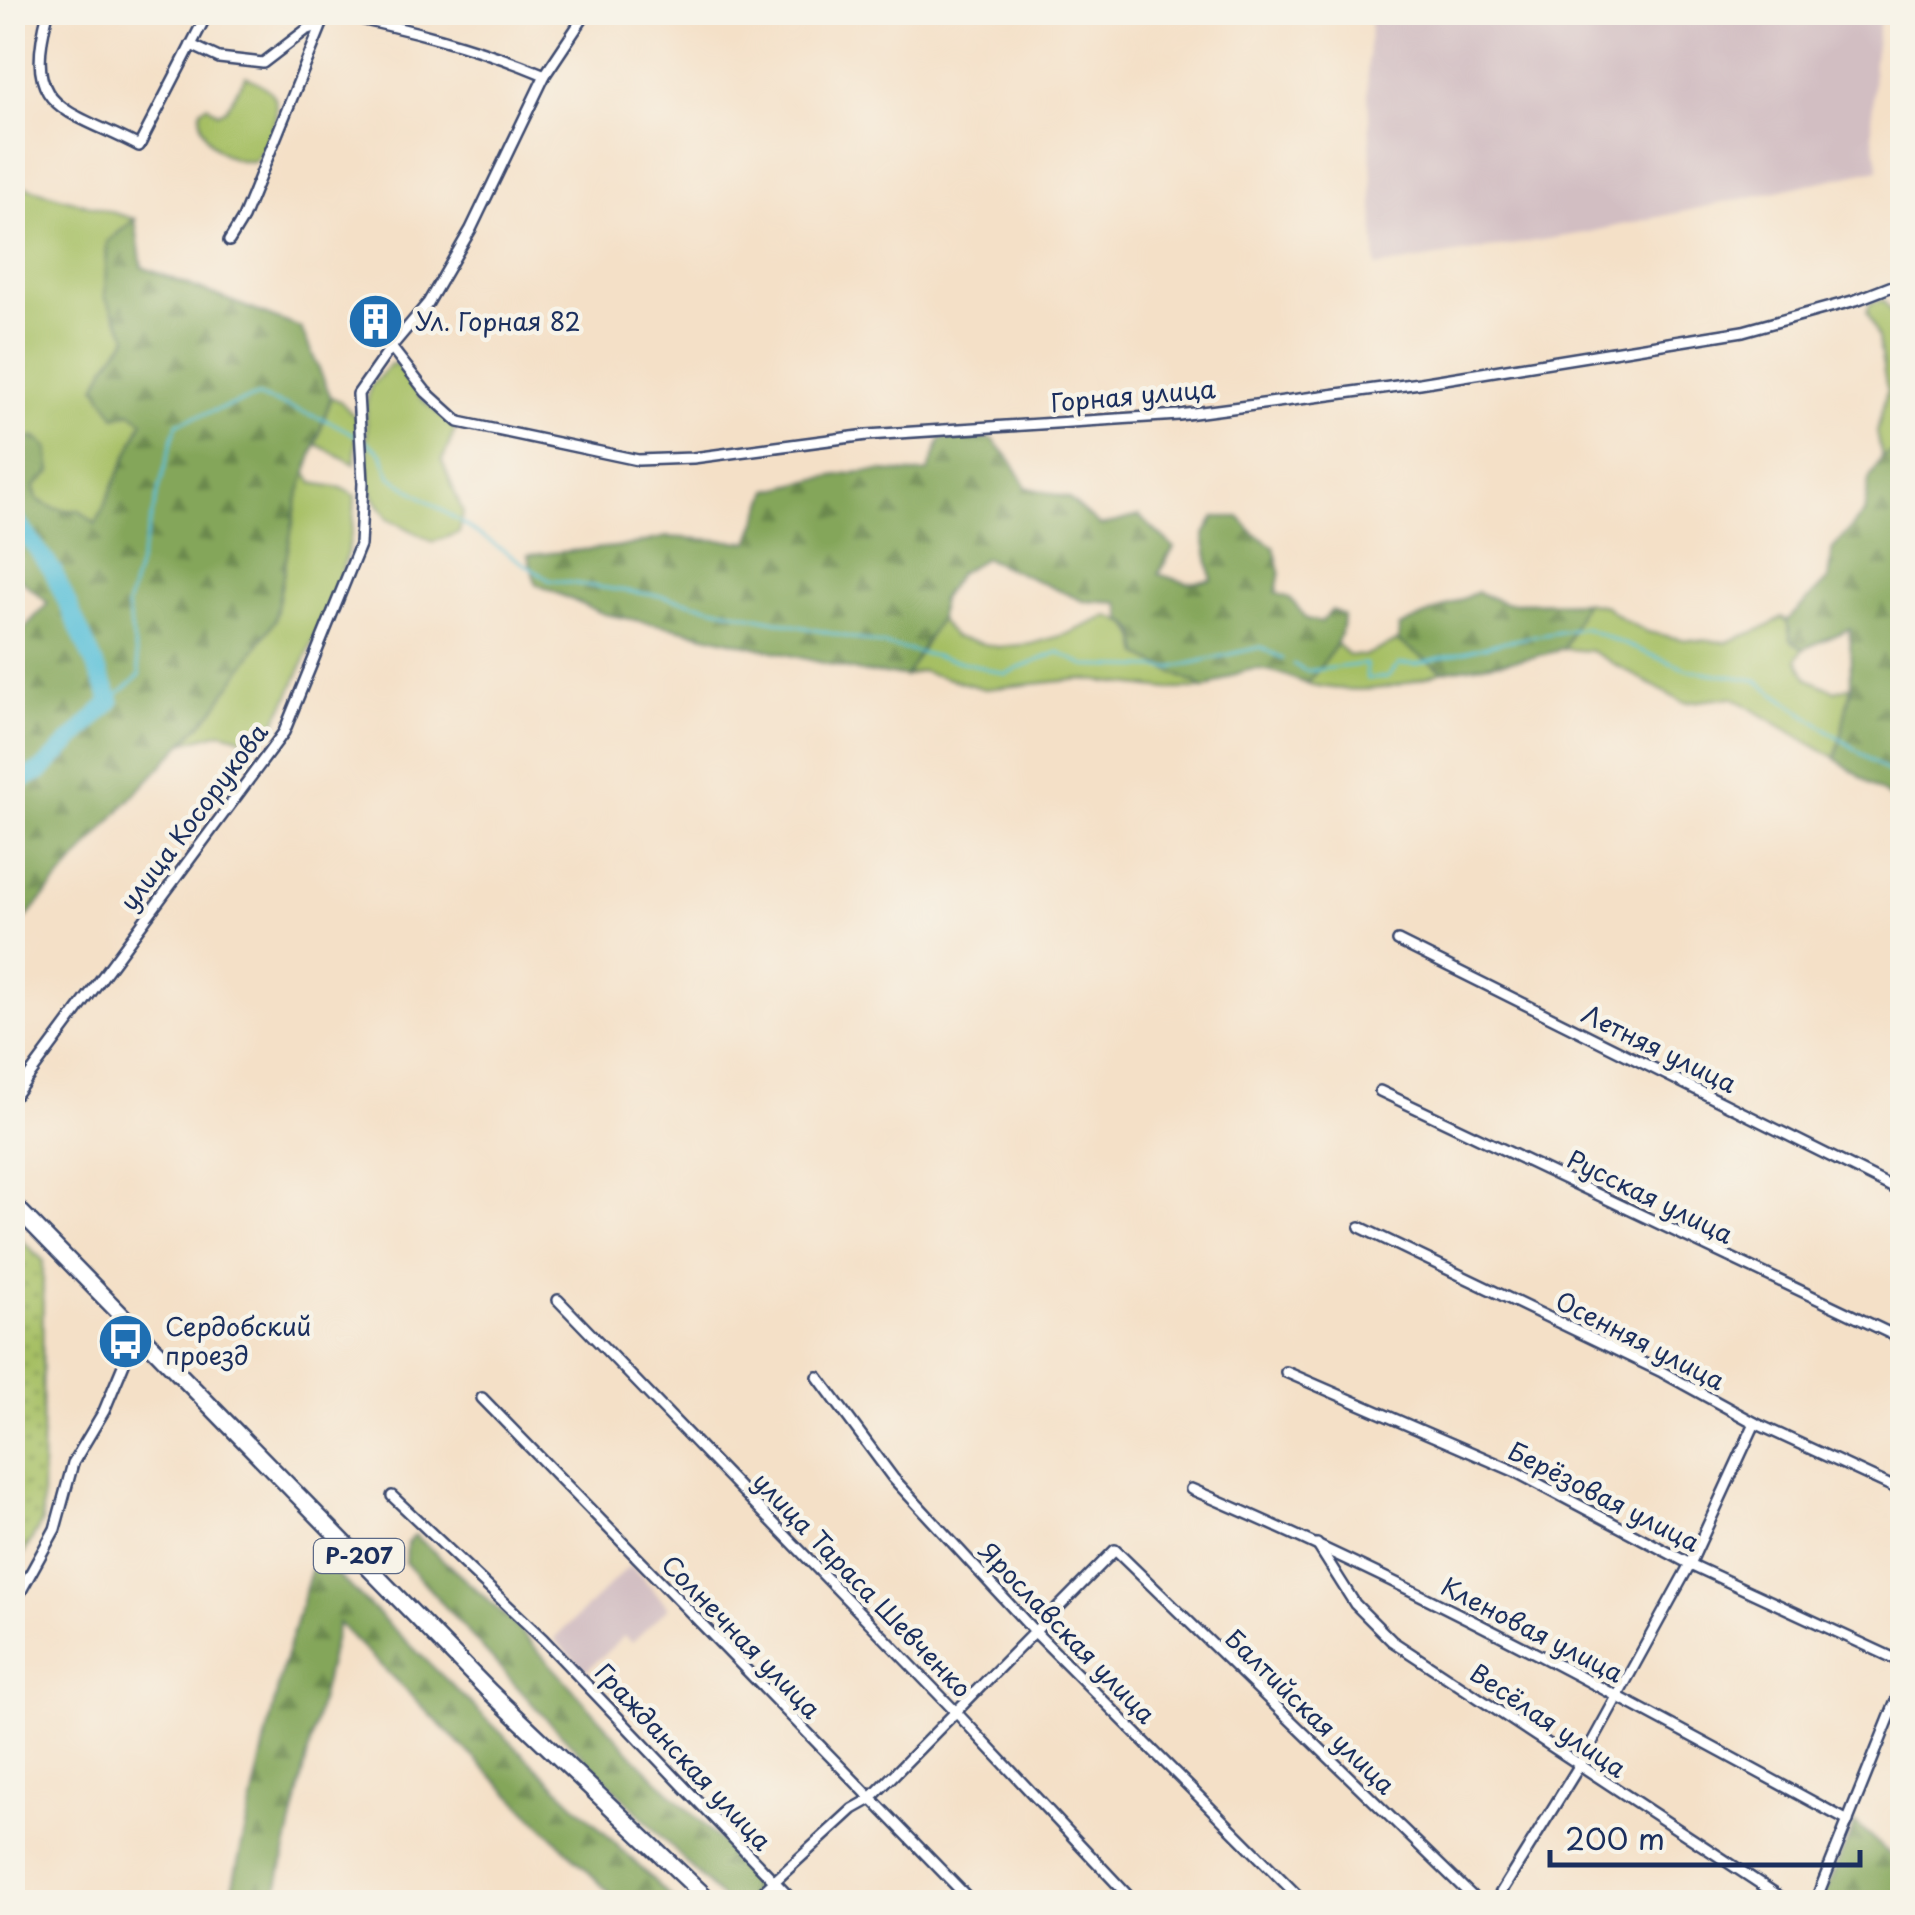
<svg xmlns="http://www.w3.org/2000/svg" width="1915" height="1915" font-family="'Playpen Sans',sans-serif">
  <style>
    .industrial { fill: #d2bec2 }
    .green { fill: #a6bf64; stroke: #607761; stroke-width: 2.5 }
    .forest { fill: url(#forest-firs); stroke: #506a5c; stroke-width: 2.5 }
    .garden { fill: url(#garden-dots); stroke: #607761; stroke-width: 2.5 }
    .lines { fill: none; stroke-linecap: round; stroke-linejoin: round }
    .stream { stroke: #5cc1d9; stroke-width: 2.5 }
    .river { stroke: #5cc1d9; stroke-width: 18 }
    .minor-casing { stroke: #3c4a6e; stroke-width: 14 }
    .primary-casing { stroke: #3c4a6e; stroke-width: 20 }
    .minor { stroke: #fff; stroke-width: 9 }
    .primary { stroke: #fff; stroke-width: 15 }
    .labels { text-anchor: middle; stroke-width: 9; stroke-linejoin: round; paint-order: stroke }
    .shield { fill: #f7f3e8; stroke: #5d6a87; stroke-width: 2.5 }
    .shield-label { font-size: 22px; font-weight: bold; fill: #1b2f5e }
    .poi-label { font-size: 25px; fill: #1b2f5e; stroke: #f7f3e8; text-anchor: start }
    .street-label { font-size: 25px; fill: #1b2f5e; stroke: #f7f3e8 }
  </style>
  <defs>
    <pattern id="forest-firs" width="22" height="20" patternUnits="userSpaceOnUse" patternTransform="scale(2.5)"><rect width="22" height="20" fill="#84a65a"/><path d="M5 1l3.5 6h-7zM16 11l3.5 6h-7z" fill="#6b884e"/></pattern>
    <pattern id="garden-dots" width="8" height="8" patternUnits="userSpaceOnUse" patternTransform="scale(2.5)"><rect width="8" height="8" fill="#a6bf64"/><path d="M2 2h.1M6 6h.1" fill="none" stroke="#869c56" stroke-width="1.8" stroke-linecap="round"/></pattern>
  </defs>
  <rect width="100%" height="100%" fill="#f7f3e8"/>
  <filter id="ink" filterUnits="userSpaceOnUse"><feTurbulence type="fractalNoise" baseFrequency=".01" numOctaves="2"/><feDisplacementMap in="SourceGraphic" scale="20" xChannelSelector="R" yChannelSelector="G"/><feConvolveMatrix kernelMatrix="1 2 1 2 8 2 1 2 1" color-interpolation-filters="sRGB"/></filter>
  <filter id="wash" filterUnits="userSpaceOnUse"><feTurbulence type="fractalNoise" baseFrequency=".0048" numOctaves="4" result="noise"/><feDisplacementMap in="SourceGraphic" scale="40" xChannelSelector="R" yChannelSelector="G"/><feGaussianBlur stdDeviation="2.25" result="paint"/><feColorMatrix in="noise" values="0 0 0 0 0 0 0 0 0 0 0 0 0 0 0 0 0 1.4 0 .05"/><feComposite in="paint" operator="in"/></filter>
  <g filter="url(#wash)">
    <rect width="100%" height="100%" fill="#f4e0c7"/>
    <g class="industrial">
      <path d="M1371 13H1881L1874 59 1872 131 1879 169 1585 233 1376 267 1367 73Z"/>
      <path d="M630 1565 669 1607 632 1642 624 1636 586 1671 554 1639Z"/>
    </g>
    <g class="green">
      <path d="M246 76C254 80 266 86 272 94 284 113 267 147 254 161 226 164 196 138 201 109L207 105 218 113 226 109Z"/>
      <path d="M13 183 135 219 107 242 105 297 128 337 106 366 131 412 143 421 96 525 79 510C63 511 51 509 37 499L25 438 13 447 15 405 12 400Z"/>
      <path d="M1883 300 1902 329V448L1882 457 1877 432 1887 390 1878 338 1867 311 1870 303Z"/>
      <path d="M391 364H397L421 399 456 428 442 461 463 513 459 533 433 542 388 518 374 498 368 483 366 405 370 387Z"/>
      <path d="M331 397 340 401 357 419 355 464 316 444Z"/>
      <path d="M306 472 313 483 342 488 355 496C355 550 333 595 312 643 297 677 286 709 263 739L253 741 222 732 182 743 214 710Z"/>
      <path d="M1584 602 1606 606 1623 620 1648 632 1681 639 1727 642 1767 627 1782 617 1787 621 1791 640 1803 649 1797 659 1808 679 1835 691 1851 686 1836 759 1732 697 1684 703 1591 651 1564 649Z"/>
      <path d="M1108 616C1132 622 1136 632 1140 655L1205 689H1168L1081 679 985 689 921 671 906 676 939 619 953 637 998 647 1031 644 1067 634Z"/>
      <path d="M1398 641 1443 671C1392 690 1360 695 1307 684L1337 644 1348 655 1364 656Z"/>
    </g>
    <g class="forest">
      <path d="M135 219 142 267 301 328 331 397 297 501 275 620 214 710 121 809 13 933V636L18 635 48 603 13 573V447L25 438 36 437 48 448 51 472 34 487 37 499C51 509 63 511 79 510L96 524 143 421 131 412 116 417 96 387 106 366 128 337 105 297 107 242Z"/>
      <path d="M941 439H993L1013 463 1026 487 1068 498 1100 526 1139 516 1174 548 1158 574 1188 583 1212 580 1204 536 1215 517H1239L1255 534 1274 547 1280 571 1276 593 1290 598 1307 619 1321 622 1332 610 1343 616C1344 643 1322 663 1307 684 1256 664 1255 663 1205 689L1140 655 1135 630 1123 620 1119 603 1083 601 985 558 959 573 941 599 939 619 906 676 861 672 676 628 604 614 536 584 528 555 625 546 667 537 749 542 769 490C805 482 844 471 881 471 898 471 911 475 928 472Z"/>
      <path d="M1902 448V687L1897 707 1902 713V807L1836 759 1851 686 1850 629 1803 649 1791 640 1787 621 1828 579 1832 550 1864 513 1869 479 1882 457Z"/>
      <path d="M1477 592 1504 603 1584 602 1564 649 1530 658 1443 671 1398 641 1399 627Z"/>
      <path d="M415 1535 511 1621 638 1761 782 1902H725L538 1710 406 1563 407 1543Z"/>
      <path d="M316 1554 676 1902H619L338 1623 274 1902H229L283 1665Z"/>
      <path d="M1855 1823 1902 1865V1902H1821Z"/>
    </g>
    <path class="garden" d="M15 1234 43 1260 42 1522 13 1572 12 1238Z"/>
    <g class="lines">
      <g class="stream">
        <path d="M366 441 382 454 391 477 549 580 661 596 971 664 1005 674 1059 652 1085 666 1171 668 1261 647 1283 659"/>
        <path d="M1293 664 1306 671 1366 664 1367 679 1387 677 1399 664H1416L1507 641 1584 628 1689 670 1756 680 1902 782"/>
        <path d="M111 701 140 675 127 607 177 423 258 396 333 423 359 437"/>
      </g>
      <path class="river" d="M12 515 53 571 111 701 42 770 12 784"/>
    </g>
  </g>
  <g filter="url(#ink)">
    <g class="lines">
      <defs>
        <g id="minor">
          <path d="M48 12C22 111 63 107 139 146L208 12"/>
          <path d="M191 45 219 58 263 63 306 30 322 24"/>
          <path d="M229 241 243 218 322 24 332 13C405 28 476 46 545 75"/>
          <path d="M391 347 426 392 459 422 638 460 693 458 867 435 1179 415 1420 383 1743 331 1856 300 1895 285 1902 278"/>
          <path d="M1398 941 1902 1192"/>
          <path d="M1380 1091 1902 1339"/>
          <path d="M12 1099 284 732 360 545 363 483 358 394 391 347 428 303 471 229 545 75 587 12"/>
          <path d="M1360 1227 1662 1372 1755 1423 1902 1491"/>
          <path d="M558 1300 954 1710 1134 1902"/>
          <path d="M1286 1372 1514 1471 1690 1564 1902 1662"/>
          <path d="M818 1377 893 1478 1033 1630 1304 1902"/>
          <path d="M482 1398 972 1902"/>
          <path d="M1191 1489C1417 1585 1633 1704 1848 1821"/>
          <path d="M392 1496 543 1639 794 1902"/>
          <path d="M1317 1544 1355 1604 1392 1641 1788 1902"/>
          <path d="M12 1607 55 1529 73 1463 104 1411 127 1356 143 1337"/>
          <path d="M752 1902 853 1809 869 1800 1115 1550 1478 1902"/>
          <path d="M1495 1902 1579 1766 1690 1564 1755 1423"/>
          <path d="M1815 1902 1902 1686"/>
        </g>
        <path id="primary" d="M12 1203 490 1692 711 1902"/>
      </defs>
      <use href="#minor" class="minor-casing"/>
      <use href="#primary" class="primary-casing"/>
      <use href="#minor" class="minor"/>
      <use href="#primary" class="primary"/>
    </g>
  </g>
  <defs>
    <symbol id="building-disc" viewBox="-11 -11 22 22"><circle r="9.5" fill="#1f6fb2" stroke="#f7f3e8"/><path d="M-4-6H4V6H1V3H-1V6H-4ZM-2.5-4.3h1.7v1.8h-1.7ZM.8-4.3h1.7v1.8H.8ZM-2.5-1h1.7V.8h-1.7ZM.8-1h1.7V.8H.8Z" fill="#fff"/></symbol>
    <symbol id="bus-disc" viewBox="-11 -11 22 22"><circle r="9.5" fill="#1f6fb2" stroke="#f7f3e8"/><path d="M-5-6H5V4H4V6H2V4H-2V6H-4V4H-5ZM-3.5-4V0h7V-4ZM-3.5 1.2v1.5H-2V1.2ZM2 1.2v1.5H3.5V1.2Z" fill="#fff"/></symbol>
  </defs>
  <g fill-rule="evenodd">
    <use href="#building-disc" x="344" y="290" width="63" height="63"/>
    <use href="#bus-disc" x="94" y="1310" width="63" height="63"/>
  </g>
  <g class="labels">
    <rect class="shield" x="314" y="1539" width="90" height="34" rx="8"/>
    <g class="shield-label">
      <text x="359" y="1564">Р-207</text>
    </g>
    <g class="poi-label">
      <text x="415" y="331">Ул. Горная 82</text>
      <text x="165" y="1336">Сердобский<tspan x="165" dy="29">проезд</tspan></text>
    </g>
    <g class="street-label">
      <text transform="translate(1133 396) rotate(-5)" y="9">Горная улица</text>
      <text transform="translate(194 817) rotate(-53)" y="9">улица Косорукова</text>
      <text transform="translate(1659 1049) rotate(26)" y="9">Летняя улица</text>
      <text transform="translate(1650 1197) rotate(26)" y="9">Русская улица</text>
      <text transform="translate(1640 1341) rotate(27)" y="9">Осенняя улица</text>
      <text transform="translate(1604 1497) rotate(27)" y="9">Берёзовая улица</text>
      <text transform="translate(862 1585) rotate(46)" y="9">улица Тараса Шевченко</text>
      <text transform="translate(1532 1630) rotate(27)" y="9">Кленовая улица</text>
      <text transform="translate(1067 1633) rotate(46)" y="9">Ярославская улица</text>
      <text transform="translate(741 1637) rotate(46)" y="9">Солнечная улица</text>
      <text transform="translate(1310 1712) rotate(44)" y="9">Балтийская улица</text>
      <text transform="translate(1548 1721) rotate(34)" y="9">Весёлая улица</text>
      <text transform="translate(683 1757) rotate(47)" y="9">Гражданская улица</text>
    </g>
  </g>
  <rect width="1915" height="1915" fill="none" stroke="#f7f3e8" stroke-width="50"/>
  <path d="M1550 1850v15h310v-15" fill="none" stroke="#1b2f5e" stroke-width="5"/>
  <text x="1565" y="1850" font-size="30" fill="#1b2f5e" stroke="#f7f3e8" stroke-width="8" paint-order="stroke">200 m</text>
</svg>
